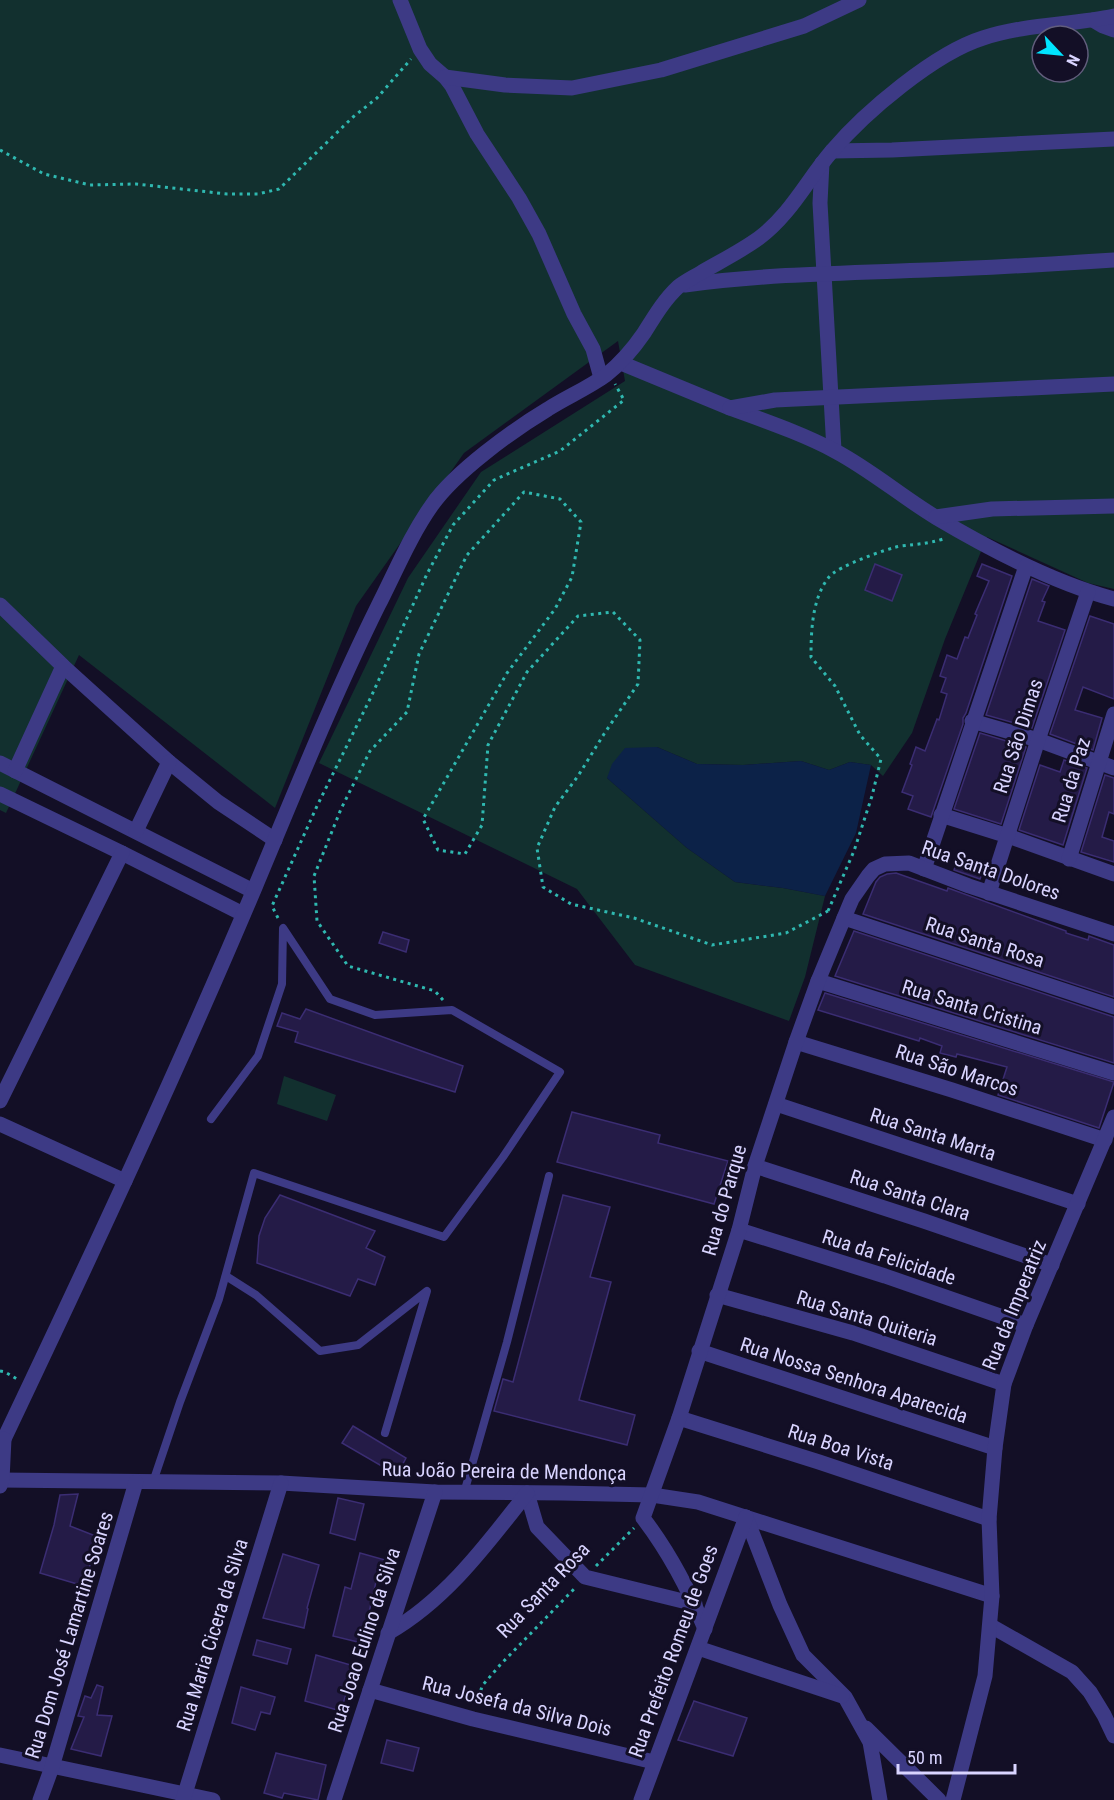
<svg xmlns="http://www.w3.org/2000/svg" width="1114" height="1800" font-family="'Roboto Condensed',sans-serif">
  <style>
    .green { fill: #12302f; fill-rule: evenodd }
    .water { fill: #0c2248 }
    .building { fill: #241b47; stroke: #3b2d73; stroke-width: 1.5 }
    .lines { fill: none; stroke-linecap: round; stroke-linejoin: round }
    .path { stroke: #2fb8b0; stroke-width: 3; stroke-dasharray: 3 4.5; stroke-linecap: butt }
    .lane { stroke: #3d3a85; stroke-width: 8 }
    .street { stroke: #3d3a85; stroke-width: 15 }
    .labels { text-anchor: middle; stroke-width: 6; stroke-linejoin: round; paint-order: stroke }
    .street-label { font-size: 20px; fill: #d9d4ff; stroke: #130f26 }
  </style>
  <rect width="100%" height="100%" fill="#130f26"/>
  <g class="green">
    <path d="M0 0H1114V589L1088 583 987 537 945 639 912 733 883 776 871 765 850 762 829 770 801 761 743 765 697 764 657 747 607 778 687 848 735 882 783 888 825 896 805 977 789 1021 635 965 577 889 319 763 408 578 481 472 625 381 618 341 464 453 356 606 275 808 79 655 6 813 0 810ZM1042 36H1078V72H1042Z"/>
    <path d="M284 1076 336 1095 327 1121 277 1104Z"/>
  </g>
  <path class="water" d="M657 747 697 764 743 765 801 761 829 770 850 762 871 765 856 833 825 896 783 888 735 882 687 848 607 778 612 764 625 748Z"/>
  <g class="building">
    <path d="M875 564 902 575 892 601 865 590Z"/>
    <path d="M982 564 1012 576 966 713 963 718V724L931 817 908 809 913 796 902 792 912 765 910 764 916 747 925 751 937 719 939 720 947 694 941 692 946 678 940 676 947 655 957 659 965 637 968 638 977 615 975 614 989 581 977 576Z"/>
    <path d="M1032 579 1049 586 1042 601 1045 602 1038 621 1065 630 1032 728 986 715Z"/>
    <path d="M1090 616 1114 624V699L1083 687 1075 710 1102 718 1093 750 1050 734Z"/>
    <path d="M980 733 1026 747 1001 824 954 809Z"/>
    <path d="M1064 760 1087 768 1063 845 1019 830 1040 765 1060 772Z"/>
    <path d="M1105 775 1114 778V814L1109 812 1102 837 1114 841V862L1081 852Z"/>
    <path d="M959 856 985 866 980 879 954 870Z"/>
    <path d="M896 873 947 891 948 888 1066 931V933L1088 940 1089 936 1114 945V997L863 914 876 882 880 877 887 874Z"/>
    <path d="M854 931 1114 1017V1063L835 976Z"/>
    <path d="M383 932 409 940 406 952 379 943Z"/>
    <path d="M825 993 1114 1082 1099 1128 998 1095 1007 1067 957 1054 956 1057 940 1053 942 1046 920 1038 919 1041 818 1010Z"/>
    <path d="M306 1009 463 1066 455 1092 295 1042 298 1032 277 1026 282 1013 300 1019Z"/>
    <path d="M572 1112 660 1135 658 1143 728 1161 714 1204 557 1162Z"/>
    <path d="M280 1195 375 1231 366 1248 385 1257 375 1285 358 1279 350 1296 257 1263 259 1236 265 1218Z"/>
    <path d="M563 1195 610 1207 590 1277 611 1282 579 1400 635 1415 627 1445 494 1411 503 1379 513 1382Z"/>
    <path d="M353 1426 406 1458 397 1475 342 1443Z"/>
    <path d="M78 1494 70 1526 98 1537 84 1586 40 1573 54 1525 60 1495Z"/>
    <path d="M338 1498 364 1504 355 1540 330 1533Z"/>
    <path d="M360 1553 385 1560 381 1573H378L362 1643 333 1636 345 1587 351 1589Z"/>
    <path d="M283 1554 319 1565 307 1608 308 1609 304 1628 263 1618Z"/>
    <path d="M257 1640 291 1649 287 1664 253 1655Z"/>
    <path d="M316 1655 354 1666 341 1711 305 1701Z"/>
    <path d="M97 1685 103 1687 97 1715 112 1716 101 1756 71 1749 84 1717 78 1716 85 1696 91 1698Z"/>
    <path d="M241 1687 275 1697 270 1714 261 1712 255 1730 232 1723Z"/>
    <path d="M694 1701 747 1718 733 1756 678 1740Z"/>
    <path d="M387 1740 419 1748 413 1771 381 1763Z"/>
    <path d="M276 1753 326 1765 318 1800 284 1793 282 1798 264 1793Z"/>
  </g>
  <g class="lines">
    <g class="path">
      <path d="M0 150 44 174 90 185 136 184 227 194H258L279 189 353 117 377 98 411 59"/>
      <path d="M828 911 854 851 872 796 881 759 860 735 835 686 811 657C811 631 812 598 829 577 836 567 888 548 901 546 917 544 927 544 943 539"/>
      <path d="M278 918 272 906 317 806 371 697 427 574 453 525 494 480 560 451 624 400 615 384"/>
      <path d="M443 1000 435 991 348 966 317 921 314 876 341 809 370 751 407 712 419 654 467 555 524 492 560 499 581 522 572 577 555 609 507 673 423 819 438 850 465 854 482 825 488 745 527 672 578 616 613 612 640 640 638 684 604 734 578 776 555 807 537 848 543 887 571 904 634 918 712 945 786 933 828 911"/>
      <path d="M0 1371 5 1372 17 1379"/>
      <path d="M596 1566 634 1528"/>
      <path d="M477 1705 482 1686 500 1665 575 1588"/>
    </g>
    <g class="lane">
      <path d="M226 1276 256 1295 320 1351 358 1345 427 1291 385 1433"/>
      <path d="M153 1482 180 1402 219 1299 254 1173 444 1237 503 1157 560 1072 452 1010 375 1015 330 999 283 928 282 984 258 1056 211 1119"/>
      <path d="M464 1493 507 1342 549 1176"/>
    </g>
    <g class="street">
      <path d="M400 0 420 49 430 64 445 77 452 86 477 134 519 198 539 234 574 314 593 349 601 378"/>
      <path d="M1093 20 1103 26 1114 30"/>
      <path d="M445 77 505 85 572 88 661 70 804 26 859 0"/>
      <path d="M832 151 892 150 1114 139"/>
      <path d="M822 163 820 203 834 450"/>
      <path d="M685 285C765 274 846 273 927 270 989 268 1052 264 1114 260"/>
      <path d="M621 363C657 378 693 393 730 408 765 421 801 433 835 451 871 470 902 497 937 518 991 550 1054 583 1114 599"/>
      <path d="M730 408 775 400 1114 384"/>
      <path d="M936 517 992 509 1114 506"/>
      <path d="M0 605 63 666 169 762 218 802 275 840"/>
      <path d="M972 721 1038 740 1114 768"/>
      <path d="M0 763 253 891"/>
      <path d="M15 771 63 666"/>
      <path d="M0 794 122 853 243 914"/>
      <path d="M941 815 1008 836 1114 874"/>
      <path d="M136 831 169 762"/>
      <path d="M1069 859 1114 714"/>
      <path d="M924 869 1026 566"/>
      <path d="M989 893 1038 740 1088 592"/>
      <path d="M844 918 1114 1007"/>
      <path d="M818 981 1114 1073"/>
      <path d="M796 1042 952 1090 1105 1140"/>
      <path d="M0 1101 122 853"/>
      <path d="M776 1104 1078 1204"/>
      <path d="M0 1124 125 1181"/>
      <path d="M755 1166 924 1221 1052 1265"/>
      <path d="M739 1230 885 1276 1026 1325"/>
      <path d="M717 1295 853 1333 1004 1384"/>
      <path d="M699 1351 995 1448"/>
      <path d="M679 1418 819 1462 989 1519"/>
      <path d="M0 1444 4 1439C91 1256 177 1072 256 885 295 792 333 697 378 606 395 573 410 536 432 505 455 472 513 430 548 409 567 397 588 388 606 375 621 363 633 349 644 333 654 317 664 300 678 287 685 281 694 277 702 272 721 261 741 251 759 238 791 214 807 180 832 151 865 112 935 53 983 38 1025 24 1071 25 1114 16"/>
      <path d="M0 1480 281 1483 435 1492 562 1493 652 1495 698 1502 992 1596"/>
      <path d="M0 1486 2 1480 4 1439"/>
      <path d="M527 1493 537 1527 585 1577 695 1604"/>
      <path d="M746 1517 780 1605 803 1655 845 1697 870 1742 880 1800"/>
      <path d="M991 1626 1072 1672 1090 1692 1104 1715 1114 1736"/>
      <path d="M705 1629C689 1590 669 1552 643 1518L679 1418 739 1230 755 1166 796 1042 818 981 844 918 852 899 868 876 874 869 885 864 909 863 969 886 1114 934"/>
      <path d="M388 1633C446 1600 487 1544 527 1493"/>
      <path d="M698 1648 842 1696"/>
      <path d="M370 1690 473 1719 654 1762"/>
      <path d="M866 1728 939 1800"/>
      <path d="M0 1755 213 1800"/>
      <path d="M40 1800 52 1767 136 1482"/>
      <path d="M183 1800 281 1483"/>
      <path d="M334 1800 435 1492"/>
      <path d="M641 1800 746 1517"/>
      <path d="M953 1800 985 1676 992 1596 989 1519 995 1448 1004 1384 1026 1325 1114 1117"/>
    </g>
  </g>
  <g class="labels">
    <g class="street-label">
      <text transform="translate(1018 736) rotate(-72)" y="7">Rua São Dimas</text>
      <text transform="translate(1071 780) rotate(-73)" y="7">Rua da Paz</text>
      <text transform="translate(991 870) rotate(19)" y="7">Rua Santa Dolores</text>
      <text transform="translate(985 942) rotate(18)" y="7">Rua Santa Rosa</text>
      <text transform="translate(972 1007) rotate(17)" y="7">Rua Santa Cristina</text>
      <text transform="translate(957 1070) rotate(18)" y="7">Rua São Marcos</text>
      <text transform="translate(933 1134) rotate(18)" y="7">Rua Santa Marta</text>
      <text transform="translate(910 1195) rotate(18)" y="7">Rua Santa Clara</text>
      <text transform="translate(724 1200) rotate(-74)" y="7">Rua do Parque</text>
      <text transform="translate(889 1257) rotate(18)" y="7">Rua da Felicidade</text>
      <text transform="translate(1014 1305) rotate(-68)" y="7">Rua da Imperatriz</text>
      <text transform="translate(867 1318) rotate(17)" y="7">Rua Santa Quiteria</text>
      <text transform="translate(854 1380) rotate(18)" y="7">Rua Nossa Senhora Aparecida</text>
      <text transform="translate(841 1447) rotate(18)" y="7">Rua Boa Vista</text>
      <text transform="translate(504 1471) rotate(1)" y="7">Rua João Pereira de Mendonça</text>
      <text transform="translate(543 1590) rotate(-46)" y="7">Rua Santa Rosa</text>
      <text transform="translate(69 1635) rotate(-73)" y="7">Rua Dom José Lamartine Soares</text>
      <text transform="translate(212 1635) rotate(-73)" y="7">Rua Maria Cicera da Silva</text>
      <text transform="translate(364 1640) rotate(-72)" y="7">Rua Joao Eulino da Silva</text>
      <text transform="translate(673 1651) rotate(-70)" y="7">Rua Prefeito Romeu de Goes</text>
      <text transform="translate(517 1706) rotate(14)" y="7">Rua Josefa da Silva Dois</text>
    </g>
  </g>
  <g transform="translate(1060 54) rotate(116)"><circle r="28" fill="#130f26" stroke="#625e7d" stroke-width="1.5"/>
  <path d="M0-4.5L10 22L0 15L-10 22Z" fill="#00e5ff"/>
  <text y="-9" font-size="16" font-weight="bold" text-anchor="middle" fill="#d9d4ff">N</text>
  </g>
  <path d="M898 1764v9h117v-9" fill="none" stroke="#d9d4ff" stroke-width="3"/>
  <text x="907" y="1764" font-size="18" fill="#d9d4ff" stroke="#130f26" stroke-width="4.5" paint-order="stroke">50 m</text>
</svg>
